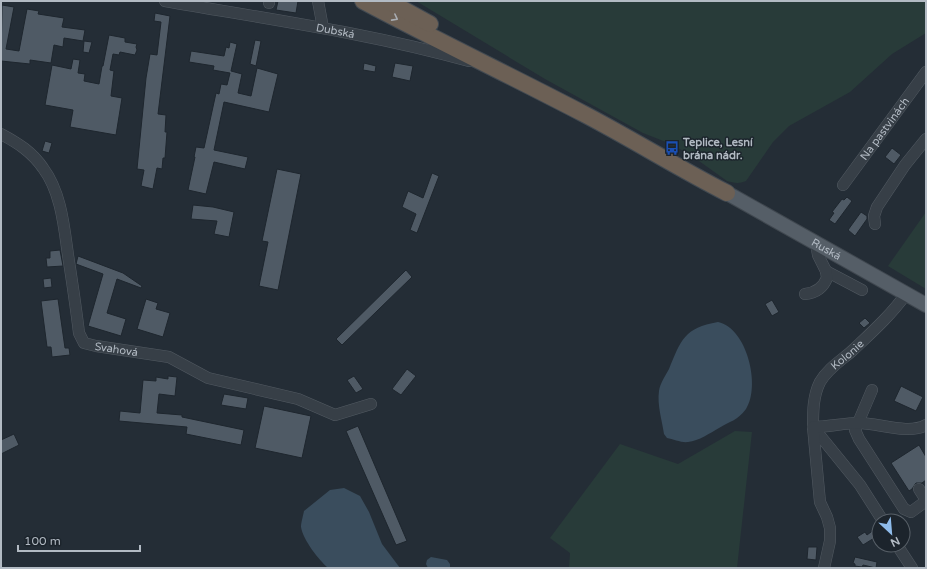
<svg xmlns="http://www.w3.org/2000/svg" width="927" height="569" font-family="'Varela Round',sans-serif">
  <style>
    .green { fill: #283b39 }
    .water { fill: #3a4d5d }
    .building { fill: #4f5a65; stroke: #1e262e }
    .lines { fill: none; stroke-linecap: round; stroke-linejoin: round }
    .minor-casing { stroke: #525a62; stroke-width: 12 }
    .major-casing { stroke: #404850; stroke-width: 16 }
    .highway-casing { stroke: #424a52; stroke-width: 18 }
    .minor { stroke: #373f47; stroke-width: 11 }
    .major { stroke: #555e67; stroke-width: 14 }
    .highway { stroke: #6c6055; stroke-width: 16 }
    .oneway { stroke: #a8acb2 }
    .labels { text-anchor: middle; stroke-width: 3; stroke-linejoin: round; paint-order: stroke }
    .street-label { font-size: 11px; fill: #b2bac3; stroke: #1c242c }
    .poi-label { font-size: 11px; font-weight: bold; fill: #b2bac3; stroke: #1c242c; text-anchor: start }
  </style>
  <rect width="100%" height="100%" fill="#242d36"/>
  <g class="green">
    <path d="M416 1H926V33L892 54 850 92 789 126 773 142 746 181C739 184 734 183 727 181L692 156 671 144 643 133 545 79Z"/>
    <path d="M926 212V289L888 266Z"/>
    <path d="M735 431 752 432 737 568H569L570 553 550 538 620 444 678 464Z"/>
  </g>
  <g class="water">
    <path d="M718 322C747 328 761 386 746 409 737 421 730 421 719 428 710 433 699 441 688 442 682 443 673 439 667 438L664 434C662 420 657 405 659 391 660 384 665 376 669 369 681 340 684 328 718 322Z"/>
    <path d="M344 488 360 496 369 512 382 544 400 568H328C319 560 303 540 301 527 301 523 303 516 304 511L330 490Z"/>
    <path d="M431 557 447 560 450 564V568H428L426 564 427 560Z"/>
  </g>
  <g class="building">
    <path d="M278 1H298L296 13 276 10Z"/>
    <path d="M2 5 14 7 6 49 19 51 27 9 39 11 38 14 64 18 62 27 85 30 83 41 64 38 63 47 54 45 51 63 30 60V64L1 61Z"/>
    <path d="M155 13 170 16 158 114 166 115 165 132H167L165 158H163L162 169 157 168 153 189 141 186 144 170 137 169 146 78 150 54 157 55 161 22 154 21Z"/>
    <path d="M109 35 125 38V42L137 44 136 47 137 50 135 55 120 52 119 55 113 54 110 70 114 71 111 96 122 98 116 135 70 127 73 110 45 105 52 65 71 69 73 59 80 60 78 73 85 74 84 81 99 84 102 66H103Z"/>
    <path d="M255 40 261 41 256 66 250 64Z"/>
    <path d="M84 41 92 42 89 53 83 52Z"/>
    <path d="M230 42 237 44 231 71 242 74 238 93 251 96 257 68 278 74 269 112 224 102 214 150 248 157 245 169 214 162 206 194 188 190 195 157H194L196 147 204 148 216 93 219 94 221 84 227 85 230 73 213 70 214 66 189 62 191 51 224 56 226 47 229 48Z"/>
    <path d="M364 63 376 66 375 72 363 70Z"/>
    <path d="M395 63 413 66 410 81 392 77Z"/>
    <path d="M45 141 52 143 49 153 42 151Z"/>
    <path d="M892 148 901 155 894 164 885 157Z"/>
    <path d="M277 169 301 174 278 290 259 286 268 242 262 241Z"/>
    <path d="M432 173 439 176 417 233 410 230 416 214 402 207 408 191 423 198Z"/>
    <path d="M847 197 852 201 835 224 829 220 834 213 832 212 842 199 844 200Z"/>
    <path d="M193 205 213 207 234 212 229 237 214 234 217 221 191 219Z"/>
    <path d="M861 212 867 216V219L855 236 848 230Z"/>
    <path d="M60 250 63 266 47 267 46 258H50V251Z"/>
    <path d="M78 256 123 273 142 286 141 288 117 279 107 313 126 319 121 336 88 326 103 274 76 264Z"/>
    <path d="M406 270 412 277 342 345 336 339Z"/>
    <path d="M51 278 52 287 44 288 43 279Z"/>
    <path d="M58 299 65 348H69L70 355 52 357 51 347H47L41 301Z"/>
    <path d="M146 299 158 303 156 309 170 313 163 337 137 329Z"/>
    <path d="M772 300 779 312 772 316 765 304Z"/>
    <path d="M865 318 870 323 864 328 859 323Z"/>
    <path d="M407 369 416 376 401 395 392 389Z"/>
    <path d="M168 376 177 377 175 396 159 394 157 413 182 415V417L244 430 241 445 186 434 187 427 119 421 120 411 140 413 143 380 156 381V377L168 379Z"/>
    <path d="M354 376 363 389 356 393 347 380Z"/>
    <path d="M901 386 923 397 916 411 894 401Z"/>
    <path d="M224 394 248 398 246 409 221 405Z"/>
    <path d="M264 406 311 416 302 458 255 448Z"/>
    <path d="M358 426 407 541 396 545 346 431Z"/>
    <path d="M14 434 19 445 1 454V440Z"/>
    <path d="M919 445 926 457V480L922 483H916L912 489 909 491 891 463Z"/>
    <path d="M875 529 879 535 863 545 857 537 865 532 867 535Z"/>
    <path d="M808 547H817L816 560 807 559Z"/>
    <path d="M855 557 877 562 876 568 863 565 862 567 855 566V564L853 563Z"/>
  </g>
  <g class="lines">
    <defs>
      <g id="minor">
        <path id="s1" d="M165 1C267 19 369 33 469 61"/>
        <path d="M318 1 323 28"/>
        <path d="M269 3V1"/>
        <path id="s2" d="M1 134C18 143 32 152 43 168 61 192 64 226 68 255 72 281 76 307 79 333L84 343 96 346 169 357 208 378 298 399 335 415 371 404"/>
        <path id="s3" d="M843 185 926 72"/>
        <path d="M875 224 874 216 877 207 905 165 926 139"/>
        <path d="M826 271 862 290"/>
        <path d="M805 294C815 293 823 288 827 278L826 271 818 255 816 243"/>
        <path d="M872 390 855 430 859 439 904 509 911 512 926 501"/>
        <path d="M919 489 926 500"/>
        <path id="s4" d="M883 521 860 485 813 427C813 411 813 396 820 382 828 368 842 360 853 350 872 332 891 315 906 294"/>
        <path d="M897 545 912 568"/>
        <path d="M824 568 830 541V528L827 517 820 502 813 427C828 427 844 423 859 423 878 423 909 435 926 425"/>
      </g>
      <g id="major">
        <path id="s5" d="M727 193 926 305"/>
      </g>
      <g id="highway">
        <path d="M363 1C436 40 511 76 584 114 632 139 678 168 727 193"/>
        <path d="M388 1 430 24"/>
      </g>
    </defs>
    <use href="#minor" class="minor-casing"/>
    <use href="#major" class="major-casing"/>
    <use href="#highway" class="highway-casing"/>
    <use href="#minor" class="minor"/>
    <use href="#major" class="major"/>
    <use href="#highway" class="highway"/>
  </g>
  <defs><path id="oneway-chevron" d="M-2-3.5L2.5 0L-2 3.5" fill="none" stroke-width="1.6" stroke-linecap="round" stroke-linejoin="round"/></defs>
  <use class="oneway" href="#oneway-chevron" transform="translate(395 18) rotate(28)"/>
  <defs>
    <symbol id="bus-bare" viewBox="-9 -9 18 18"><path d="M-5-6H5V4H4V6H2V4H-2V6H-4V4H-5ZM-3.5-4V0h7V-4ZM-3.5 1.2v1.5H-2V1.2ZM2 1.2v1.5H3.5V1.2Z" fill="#1a4fb4" stroke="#1c242c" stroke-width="2.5" paint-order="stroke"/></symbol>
  </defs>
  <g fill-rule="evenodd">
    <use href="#bus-bare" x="662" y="138" width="20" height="20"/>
  </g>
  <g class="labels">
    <g class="street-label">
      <text dy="4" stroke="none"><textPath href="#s1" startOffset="173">Dubská</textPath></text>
      <text dy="4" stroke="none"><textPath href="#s3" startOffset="70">Na pastvinách</textPath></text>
      <text dy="4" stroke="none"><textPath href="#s5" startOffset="114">Ruská</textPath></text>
      <text dy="4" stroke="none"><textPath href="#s2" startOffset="269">Svahová</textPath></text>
      <text dy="4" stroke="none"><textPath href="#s4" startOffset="202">Kolonie</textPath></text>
    </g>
    <g class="poi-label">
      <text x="683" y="146">Teplice, Lesní<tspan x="683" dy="13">brána nádr.</tspan></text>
    </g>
  </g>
  <rect width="927" height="569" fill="none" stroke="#b2bac3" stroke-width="4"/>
  <g transform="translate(891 533) rotate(154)"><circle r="19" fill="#1c242c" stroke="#586068"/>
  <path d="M0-3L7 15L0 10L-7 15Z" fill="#8fbceb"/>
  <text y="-6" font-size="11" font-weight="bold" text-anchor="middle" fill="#b2bac3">N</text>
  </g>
  <path d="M18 545v6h122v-6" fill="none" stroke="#b2bac3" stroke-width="2"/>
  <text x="24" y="545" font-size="12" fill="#b2bac3" stroke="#1c242c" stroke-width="3" paint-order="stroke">100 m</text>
</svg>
